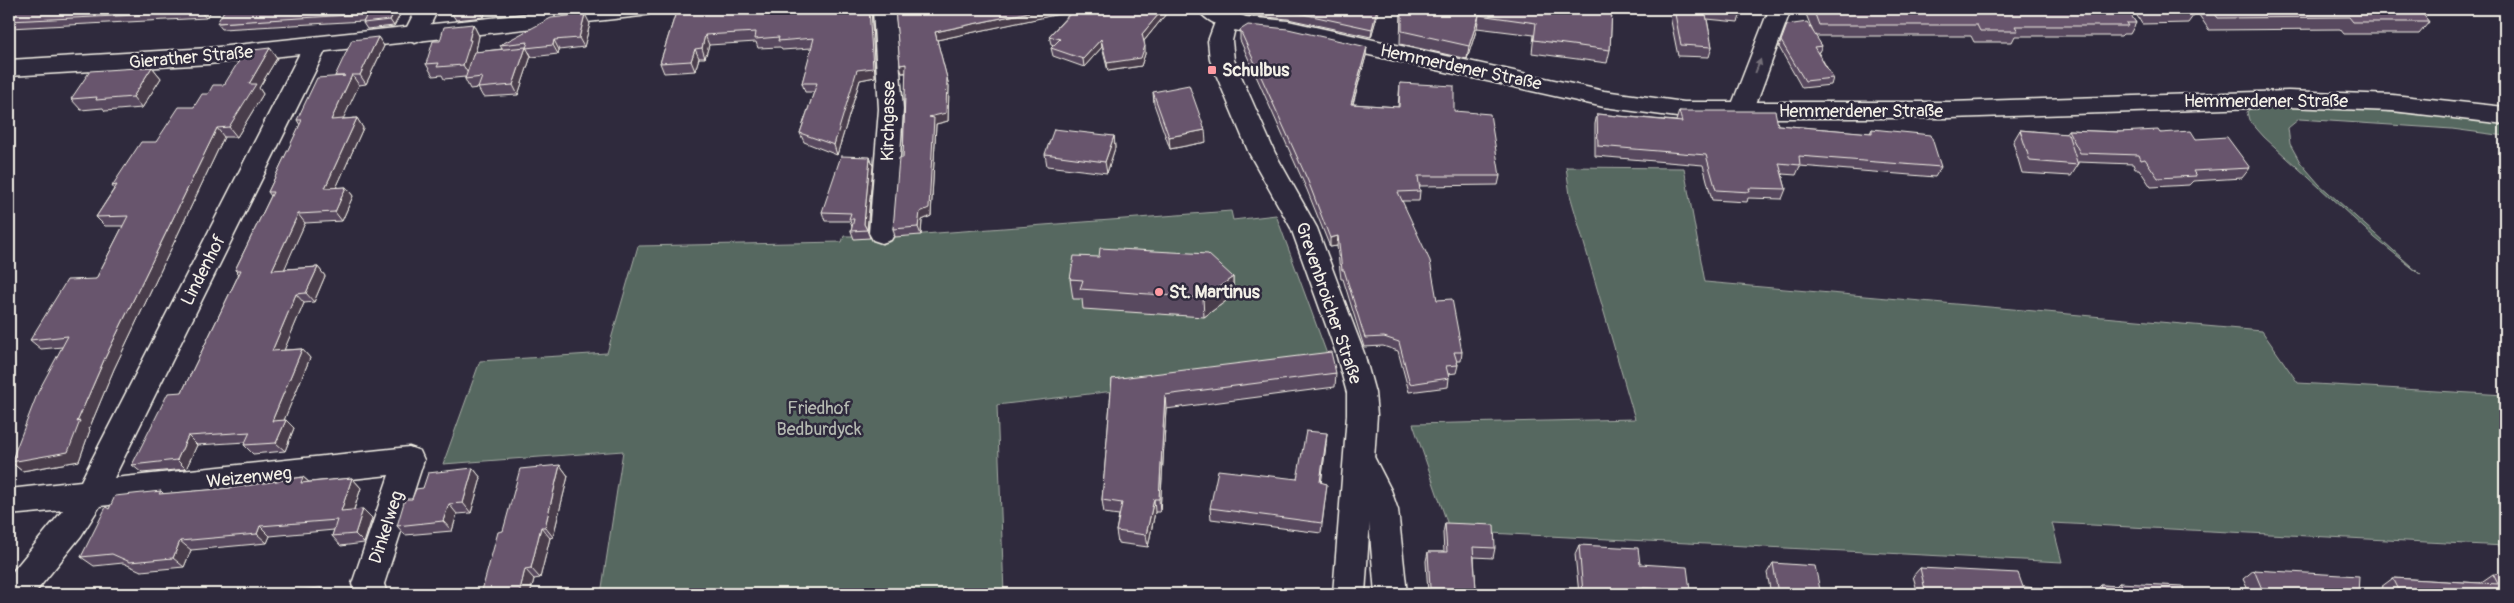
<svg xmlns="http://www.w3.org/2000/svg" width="2514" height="603" font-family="Pangolin,sans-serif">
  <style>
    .green { fill: #566860; stroke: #a5aca4 }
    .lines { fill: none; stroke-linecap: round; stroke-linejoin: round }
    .minor-casing { stroke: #f4f1e8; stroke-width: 3 }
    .tertiary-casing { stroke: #f4f1e8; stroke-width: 3 }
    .secondary-casing { stroke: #f4f1e8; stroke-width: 3 }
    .minor { fill: #2f2a3d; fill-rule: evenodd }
    .tertiary { fill: #2f2a3d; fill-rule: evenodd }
    .secondary { fill: #2f2a3d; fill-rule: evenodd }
    .wall { fill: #59495e; stroke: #f4f1e8 }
    .shaded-wall { fill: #493c4c; stroke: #f4f1e8 }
    .building { fill: #68556d; stroke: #f4f1e8 }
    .oneway { fill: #747079 }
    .poi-dot { fill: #ff9aa2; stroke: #2f2a3d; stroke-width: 2 }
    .labels { text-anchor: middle; stroke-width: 5; stroke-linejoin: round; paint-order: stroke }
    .street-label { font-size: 18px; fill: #f4f1e8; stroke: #2f2a3d }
    .poi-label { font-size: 18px; font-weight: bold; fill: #f4f1e8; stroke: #2f2a3d; text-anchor: start }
    .park-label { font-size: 18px; fill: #b5bab2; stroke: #2f2a3d }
  </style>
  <rect width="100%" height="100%" fill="#2f2a3d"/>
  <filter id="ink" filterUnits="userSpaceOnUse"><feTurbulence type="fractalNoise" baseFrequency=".02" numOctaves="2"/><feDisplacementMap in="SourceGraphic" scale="10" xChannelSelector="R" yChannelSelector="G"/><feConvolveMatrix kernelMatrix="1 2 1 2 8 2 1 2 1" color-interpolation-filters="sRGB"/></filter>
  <g filter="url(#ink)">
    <g class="green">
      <path d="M2272 106 2348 108 2485 121 2505 124V136L2452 129 2299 119 2288 128 2290 144 2300 162 2319 184 2421 275 2375 238 2264 137 2249 120 2247 112 2251 107Z"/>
      <path d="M1566 167 1684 168 1705 282 2262 331 2298 383 2505 395V546L2052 523 2062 562 1450 531 1413 424 1635 419 1570 195Z"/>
      <path d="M1231 211 1233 220 1276 215 1331 365 997 405 1004 594H601L623 451 443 464 480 361 607 353 638 246 842 242 844 236H897Z"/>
    </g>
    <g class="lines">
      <defs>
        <g id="minor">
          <path d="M416 9H438L423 40 415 43 407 40 403 35Z"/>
          <path d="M873 9H895L903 109 895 233 891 240 882 243 873 240 869 233 879 109Z"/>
          <path d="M1769 9H1791L1753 112 1750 118 1741 120 1732 118 1729 112Z"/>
          <path d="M316 37 324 40 328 45 114 478 409 447 420 451 424 460 384 584 387 594H355L352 584 389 475 100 506 81 536 34 594H9V576L63 510 9 515V489L81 481 304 45 308 40Z"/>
          <path d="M1360 447 1371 451 1391 490 1398 510 1407 594H1375L1368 510 1361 492 1345 460 1349 451Z"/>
        </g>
        <path id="tertiary" d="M1226 12 1234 14 1237 19 1232 41 1234 60 1275 153 1317 228 1364 353 1375 393 1377 415 1365 594H1333L1347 415V393L1336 353 1291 228 1249 153 1210 60 1208 41 1218 14Z"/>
        <g id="secondary">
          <path d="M575 9H652L649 14 641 16 209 64 9 76V60L209 48Z"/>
          <path d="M1198 9H1224L1246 17 1288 21 1604 91 1684 102H1950L2288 91 2393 95 2505 107V124L2393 111 2288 107 1950 118H1684L1604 107 1288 37C1263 34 1211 33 1198 9Z"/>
        </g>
      </defs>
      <use href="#minor" class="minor-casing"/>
      <use href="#tertiary" class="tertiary-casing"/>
      <use href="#secondary" class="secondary-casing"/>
      <use href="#minor" class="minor"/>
      <use href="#tertiary" class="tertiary"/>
      <use href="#secondary" class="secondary"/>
    </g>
    <g class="wall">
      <path d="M9 9H213L206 18 9 28Z"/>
      <path d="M403 9 394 26 367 29 363 23 364 21 222 29 217 23Z"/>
      <path d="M453 9H486L484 17 456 20 452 14Z"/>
      <path d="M677 9H871L875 77 860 80 837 155 804 142 800 133 814 92H805L802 83 812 48 782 50 780 47 758 48 756 42 709 45 705 58H699L695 71 664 73 660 63Z"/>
      <path d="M895 9H1170L1144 41 1145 54 1141 66 1108 71 1102 47 1084 67 1053 56 1051 48 1054 45 1051 44 1049 36 1072 11 937 40 949 86 948 121 936 124 931 216 922 220 921 235 895 237 893 229 903 158 906 73H902Z"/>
      <path d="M1229 9H1379L1371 37 1288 19 1246 15Z"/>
      <path d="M1401 9H1612L1610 50 1607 63 1532 53 1534 35 1477 28 1467 59 1400 44Z"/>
      <path d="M1672 9H1741L1742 11 1738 22 1707 19 1712 47 1709 57 1678 56 1670 16Z"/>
      <path d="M1804 9H2127L2136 23 2130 34H2123L2121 36H2015L2012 42H1974L1971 36H1815L1822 46 1819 52H1818L1833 78 1831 85 1802 88 1779 47 1787 25 1813 32Z"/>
      <path d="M2133 9H2194L2196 12 2188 23 2142 24Z"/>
      <path d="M2195 9H2419L2429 22 2419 34H2344L2340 29 2209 30Z"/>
      <path d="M473 24 479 36 476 50 477 52 502 49 500 45 590 24 584 47 559 50 558 54 532 57 529 52 531 56 518 95 483 97 478 88 470 89 465 79V77L444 79 442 75 433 76 426 64 440 41Z"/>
      <path d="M1240 30 1366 56 1353 104 1398 107 1400 83 1454 111 1500 176 1498 185 1419 186 1420 191 1419 201H1402L1437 300 1462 352 1461 361H1457L1458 365 1456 373 1448 374 1449 378 1448 387 1409 392 1398 351 1383 346 1364 347 1343 279H1341L1337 246 1330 247 1307 190 1240 40Z"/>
      <path d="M378 37 384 46 366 84 359 85 342 119 357 118 363 128 336 188 346 187 353 196 342 221 305 223 284 269 318 267 325 276 314 302 304 303 284 350 302 349 310 358 284 420 294 428 285 451 253 454 244 445 246 442 197 445 186 469 142 473 132 465 182 392 239 274 235 270 271 196 268 192 300 125 297 120 335 76Z"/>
      <path d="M270 48 277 58 259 88 263 94 237 137H224L114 369 89 429 90 430 79 461 22 471 11 462 62 347 41 349 30 340 96 279 123 226H105L96 217 114 189 112 186 156 142 208 94 224 85Z"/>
      <path d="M152 67 161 78 142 108 105 111 103 108 81 110 71 99Z"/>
      <path d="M1153 92 1206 142 1170 149 1154 104Z"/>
      <path d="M1679 111 1778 125 1870 133 1872 129 1941 167 1935 177 1800 166 1796 175 1782 174 1786 189 1782 199 1748 198 1747 202 1712 200 1703 165 1595 156V124L1597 114 1676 121Z"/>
      <path d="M2020 130 2065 134 2068 130 2119 132 2160 133 2196 139 2250 168 2242 178 2193 181 2189 185 2151 187 2139 169H2135L2133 164 2078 162V165L2071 176 2022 173 2013 142Z"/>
      <path d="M1114 136 1115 148 1107 173 1047 166 1045 154Z"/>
      <path d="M870 157 873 166 867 230 870 238 854 239 851 231 852 227 850 221H825L822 212Z"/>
      <path d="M1233 277V296L1204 317 1083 309 1082 299H1073L1070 279Z"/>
      <path d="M1336 373 1335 387 1166 409 1160 512H1155L1148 547 1118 543 1116 531 1119 515 1104 513 1102 500 1112 379Z"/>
      <path d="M1326 444 1321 483 1327 484 1321 533 1211 519 1210 508 1297 479Z"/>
      <path d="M560 465 568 476 553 537 550 538 540 578 534 579 530 594 503 531Z"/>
      <path d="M473 468 481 478 471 513 457 514 452 531 405 535 397 526 412 499 423 488Z"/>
      <path d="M303 477 309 482 352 478 361 488 354 510 363 509 372 518 364 543 341 546 332 536 334 530 270 536 267 543 191 550 184 567 141 571 123 563 94 566 81 557 109 509 161 491 164 494 231 488Z"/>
      <path d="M1445 523 1495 548 1493 558 1474 557 1476 589 1475 594H1428L1426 561 1428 552H1444L1443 533Z"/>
      <path d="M1579 545 1640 564 1690 590 1688 594H1579L1575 554Z"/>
      <path d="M1773 563 1821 594H1771L1767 573Z"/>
      <path d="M1920 568 2023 587 2094 592 2101 585 2116 586 2119 583 2186 594H1918L1913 576Z"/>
      <path d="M2254 570 2358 594H2250L2243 579Z"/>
      <path d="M2493 574 2505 594H2384L2381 587 2393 578 2480 583Z"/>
    </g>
    <g class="shaded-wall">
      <path d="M203 9H213L206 18 201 12Z"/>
      <path d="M396 9H403L394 26 390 20Z"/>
      <path d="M481 9H486L484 17 480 11Z"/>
      <path d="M869 9H871L875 77 860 80 837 155 834 145Z"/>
      <path d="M1044 9H1083L937 40 935 32Z"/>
      <path d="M1163 9H1170L1143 42 1142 34Z"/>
      <path d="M1377 9H1379L1371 37 1372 29Z"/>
      <path d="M585 14 590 24 584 47 579 38Z"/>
      <path d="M1479 15 1477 28 1467 59 1469 46Z"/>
      <path d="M473 24 479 36 476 50 478 52 470 77 463 65Z"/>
      <path d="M705 35 709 45 705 58 702 48Z"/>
      <path d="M378 37 384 46 366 84 360 75Z"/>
      <path d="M1101 39 1102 47 1084 67 1083 59Z"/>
      <path d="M554 40 559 50 558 54 553 45Z"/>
      <path d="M1145 46V54L1141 66 1108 71 1107 63Z"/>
      <path d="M526 47 531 56 518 95 513 85Z"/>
      <path d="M1367 47 1366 56 1350 113 1351 104Z"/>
      <path d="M270 48 277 58 259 88 263 94 237 137 229 127 249 84Z"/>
      <path d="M695 49 699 58 695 71 691 61Z"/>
      <path d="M906 64 909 72 902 73 900 65Z"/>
      <path d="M152 67 161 78 142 108 133 97Z"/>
      <path d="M352 75 359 85 338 130 331 120Z"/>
      <path d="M947 78 949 86 948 121 936 124 931 216 922 220 921 235 918 227 929 117Z"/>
      <path d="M357 118 363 128 332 197 325 188Z"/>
      <path d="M217 128 224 137 114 369 89 429 90 430 79 461 22 471 11 462 77 422 104 360Z"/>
      <path d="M1205 130 1206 142 1170 149 1169 137Z"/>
      <path d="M1114 136 1115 148 1107 173 1105 162Z"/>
      <path d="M870 157 873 166 867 230 864 224Z"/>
      <path d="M346 187 353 196 342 221 335 212Z"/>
      <path d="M298 214 305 223 280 279 272 270Z"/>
      <path d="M1338 236 1337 246 1330 247V238Z"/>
      <path d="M318 267 325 276 314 302 306 293Z"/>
      <path d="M1233 277V296L1204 317 1203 298Z"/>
      <path d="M296 294 304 303 280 360 272 351Z"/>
      <path d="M302 349 310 358 280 430 272 421Z"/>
      <path d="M1165 395 1166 409 1160 512 1159 499Z"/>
      <path d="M286 420 294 428 285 451 276 443Z"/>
      <path d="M1327 433 1326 444 1320 493V482Z"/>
      <path d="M188 436 197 445 186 469 177 460Z"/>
      <path d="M560 465 568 476 553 537 545 527Z"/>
      <path d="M473 468 481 478 471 513 463 503Z"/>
      <path d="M303 477 313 486 301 483Z"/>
      <path d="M352 478 361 488 350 521 341 511Z"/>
      <path d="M1154 499 1155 512 1148 547 1146 535Z"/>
      <path d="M449 504 457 514 452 531 443 521Z"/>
      <path d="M363 509 372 518 364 543 355 534Z"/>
      <path d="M260 526 270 536 267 543 257 534Z"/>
      <path d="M541 527 550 538 540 578 531 568Z"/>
      <path d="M180 541 191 550 184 567 173 558Z"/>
      <path d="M525 569 534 579 530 594H519Z"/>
      <path d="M321 588 328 594H319Z"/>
    </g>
    <g class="building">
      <path d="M9 9H203L201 12 9 21Z"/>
      <path d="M225 9H396L390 20 363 23 367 14 217 23Z"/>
      <path d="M453 9H481L480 11 452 14Z"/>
      <path d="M677 9H869L873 68 857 70 834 145 800 133 817 83H802L814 38 778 41 779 37 755 39 756 32 705 35 702 48 695 49 691 61 660 63Z"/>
      <path d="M895 9H1044L935 32 947 78 946 113 929 117 934 118 929 208 920 212 918 227 893 229 899 158H903L906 64 900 65Z"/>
      <path d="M1075 9H1163L1142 34 1145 46 1141 58 1107 63 1101 39 1083 59 1051 48 1060 39 1049 36Z"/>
      <path d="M1266 9H1377L1372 29 1289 11Z"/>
      <path d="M1402 9H1612L1610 50 1534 40 1536 23 1479 15 1469 46 1402 31Z"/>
      <path d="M1674 9H1705L1712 47 1681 45Z"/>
      <path d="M1713 9H1741L1742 11Z"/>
      <path d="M1813 9H2127L2136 23H2126L2128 26H2015L2018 31H1980L1977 25H1819Z"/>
      <path d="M2147 9H2194L2196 12 2150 13Z"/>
      <path d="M2211 9H2419L2429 22H2353L2349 17 2218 18Z"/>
      <path d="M585 14 579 38 554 40 553 45 526 48 528 42 500 45 551 18Z"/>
      <path d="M1807 22 1822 46 1814 47 1833 78 1805 81 1781 41 1787 25Z"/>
      <path d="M473 24 469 40H471L463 65 437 67 439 63 426 64 433 41H440L444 27Z"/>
      <path d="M1248 25 1288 29 1367 47 1351 104 1399 107 1400 83 1454 86V111L1490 114 1500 176H1418L1420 191 1398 192 1430 261 1437 300 1452 299 1462 352H1454L1458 365 1446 366 1449 378 1410 384 1399 342 1384 337 1365 338 1344 270H1342L1338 236 1330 238 1308 181 1240 30Z"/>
      <path d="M378 37 360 75H352L331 120 357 118 325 188 346 187 335 212 298 214 272 270 318 267 306 293 296 294 272 351 302 349 272 421 286 420 276 443 244 445 250 432 188 436 177 460 132 465 168 393 182 392 241 270H235L273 192H268L302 120H297L317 78 345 76H335L352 40Z"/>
      <path d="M526 47 513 85 478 88 482 77 465 79 474 52Z"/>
      <path d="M270 48 249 84H256L229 127 217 128 104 360 77 422 80 421 68 452 11 462 38 392 68 336 30 340 67 280 96 279 128 216 96 217 117 185 112 186 141 142H156L179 107H194L202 94H208L213 85H224L245 51Z"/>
      <path d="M152 67 133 97 96 100 97 97 71 99 90 71Z"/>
      <path d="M1189 85 1205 130 1169 137 1153 92Z"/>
      <path d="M1679 111H1775L1778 125 1872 133V129L1931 135 1941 167 1799 156 1800 165 1779 163 1786 189 1749 188 1750 192 1716 190 1706 155 1598 146 1597 114 1682 122Z"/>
      <path d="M1054 129 1114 136 1105 162 1045 154Z"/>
      <path d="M2020 130 2068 134 2078 165 2030 161Z"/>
      <path d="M2068 130 2119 132 2158 130 2160 133 2191 131 2196 139 2227 137 2250 168 2193 171 2196 176 2158 178 2145 159 2141 160 2139 155 2080 153Z"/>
      <path d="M841 156 870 157 864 224 867 230 851 231 854 219H849L851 213 822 212Z"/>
      <path d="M1100 248 1208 254 1233 277 1203 298 1080 289 1083 280 1070 279 1074 256 1099 257Z"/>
      <path d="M1331 352 1336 373 1165 395 1159 499H1154L1146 535 1116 531 1122 503 1102 500 1112 379Z"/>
      <path d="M1306 431 1327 433 1320 482 1327 484 1322 523 1210 508 1218 470 1297 479Z"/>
      <path d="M560 465 545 527H541L531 568 525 569 519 594H481L498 532 503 531 520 469Z"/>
      <path d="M473 468 463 503 449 504 443 521 397 526 405 499H412L416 489 423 488 428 473Z"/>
      <path d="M303 477 301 483 352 478 341 511 363 509 355 534 332 536 337 520 260 526 257 534 180 541 173 558 130 562 112 554 81 557 106 507 109 509 115 496 161 491 159 494 231 488Z"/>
      <path d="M1445 523 1494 525 1495 548 1473 547 1476 589 1430 588 1428 552H1447Z"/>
      <path d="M1579 545 1638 548 1640 564 1687 567 1690 590 1643 588 1644 594 1583 593Z"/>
      <path d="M1773 563 1815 566 1821 594H1778Z"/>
      <path d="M1920 568 2018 573 2023 587 2103 592 2101 585 2121 586 2119 583 2183 586 2186 594H1926Z"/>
      <path d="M2254 570 2359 576 2358 594H2264Z"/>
      <path d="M2493 574 2505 575V594H2401L2393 578 2498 584Z"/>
      <path d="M321 588 319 594H273L274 592Z"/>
      <path d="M1132 589 1159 594H1130Z"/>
    </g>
    <defs><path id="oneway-solid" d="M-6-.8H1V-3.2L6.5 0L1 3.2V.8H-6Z" transform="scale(1.25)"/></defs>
    <use class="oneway" href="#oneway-solid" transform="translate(1758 66) rotate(-69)"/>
  </g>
  <g class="poi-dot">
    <rect x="1207" y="65" width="10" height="10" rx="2.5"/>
    <circle cx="1159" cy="292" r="5"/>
  </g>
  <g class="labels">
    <g class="street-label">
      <text transform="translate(191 57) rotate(-5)" y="6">Gierather Straße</text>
      <text transform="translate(1461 67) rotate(12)" y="6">Hemmerdener Straße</text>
      <text x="2266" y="107">Hemmerdener Straße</text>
      <text x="1861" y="117">Hemmerdener Straße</text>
      <text transform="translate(888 121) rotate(-89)" y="6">Kirchgasse</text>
      <text transform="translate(203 270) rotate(-63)" y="6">Lindenhof</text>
      <text transform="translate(1329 303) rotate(71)" y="6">Grevenbroicher Straße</text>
      <text transform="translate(249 477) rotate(-6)" y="6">Weizenweg</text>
      <text transform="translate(386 527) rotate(-72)" y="6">Dinkelweg</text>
    </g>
    <g class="poi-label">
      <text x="1222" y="76">Schulbus</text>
      <text x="1169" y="298">St. Martinus</text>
    </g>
    <g class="park-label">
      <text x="819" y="414">Friedhof<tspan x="819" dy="21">Bedburdyck</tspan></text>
    </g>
  </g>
  <rect width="2514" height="603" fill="none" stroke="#2f2a3d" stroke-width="30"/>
  <rect x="15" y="15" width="2484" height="573" fill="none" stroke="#f4f1e8" stroke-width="2" filter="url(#ink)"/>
</svg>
